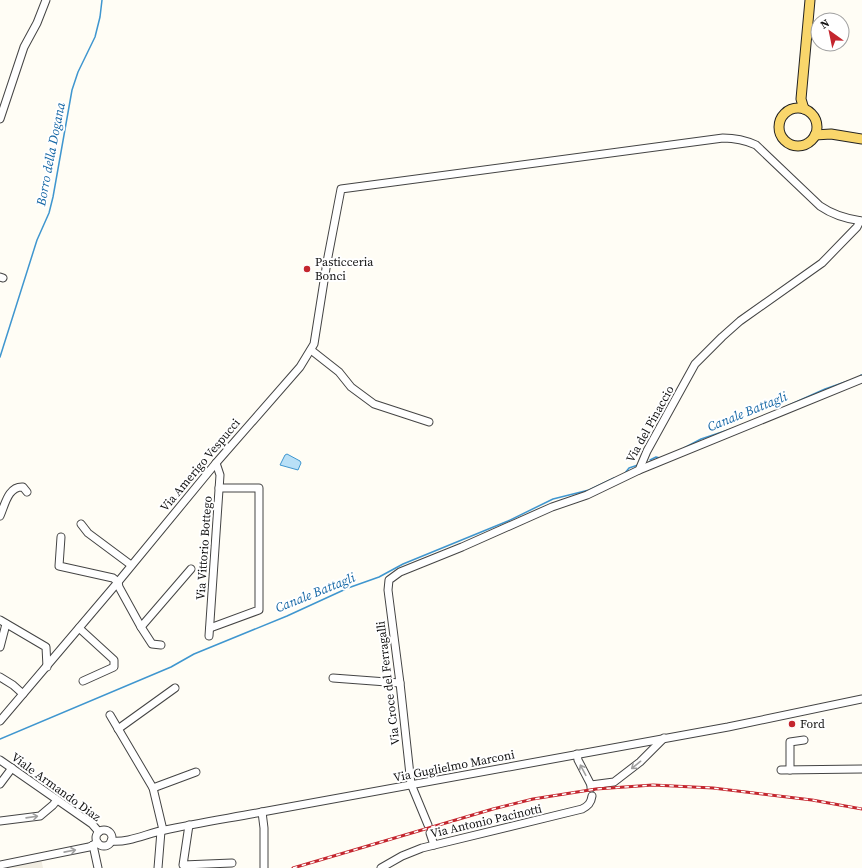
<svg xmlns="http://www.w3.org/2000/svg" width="862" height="868" font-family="'Source Serif 4',serif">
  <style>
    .plaza { fill: #f1ede2 }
    .water { fill: #b9e0f7; stroke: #3f96cf }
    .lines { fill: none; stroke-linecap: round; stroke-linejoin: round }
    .stream { stroke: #3f96cf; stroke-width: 1.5 }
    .minor-casing { stroke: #444; stroke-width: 9 }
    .major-casing { stroke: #222; stroke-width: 11 }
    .minor { stroke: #fff; stroke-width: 7 }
    .major { stroke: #f9d66b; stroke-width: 9 }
    .rail-casing { stroke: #c4262e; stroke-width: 3 }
    .rail { stroke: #fff; stroke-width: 1.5; stroke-dasharray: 4.5; stroke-linecap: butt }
    .oneway { stroke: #a0a0a0 }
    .poi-dot { fill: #c4262e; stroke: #fff; stroke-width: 1.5 }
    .labels { text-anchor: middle; stroke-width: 4; stroke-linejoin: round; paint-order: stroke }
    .poi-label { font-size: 12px; fill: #111; stroke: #fff; text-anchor: start }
    .street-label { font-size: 12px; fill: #111; stroke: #fff }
    .water-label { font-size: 13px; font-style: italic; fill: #1768a6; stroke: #fff }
  </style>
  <rect width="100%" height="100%" fill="#fffdf5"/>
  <path class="plaza" d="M40 853 43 868H0V861Z"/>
  <path class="water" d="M287 454 300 461 301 463 298 470 280 465 285 455Z"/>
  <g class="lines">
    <g class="stream">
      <path d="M0 357 37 240 49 213 53 197 72 90 78 72 95 37 100 17 102 0"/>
      <path d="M861 375H862"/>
      <path d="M787 406 825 389 848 381"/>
      <path d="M684 448 701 439 734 428"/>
      <path d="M650 460 656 457 660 458"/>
      <path d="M625 473 629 468 638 465"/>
      <path d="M0 739 171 667 194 654 287 616 348 588 379 577 403 564 508 521 553 499 589 490 614 478"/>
    </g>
    <defs>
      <g id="minor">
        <path d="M0 119 24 47 37 23 46 0"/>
        <path d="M0 277 3 278"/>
        <path d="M311 350 339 372 351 387 374 404 429 422"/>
        <path d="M639 470 862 379"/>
        <path d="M0 516C5 505 8 486 23 487L27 492"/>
        <path d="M81 524 88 533 131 565"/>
        <path d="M61 537 59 566 113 578 118 582"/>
        <path d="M118 582 119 587 141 627 152 644 161 645"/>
        <path d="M0 620 46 647 47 667"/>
        <path d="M141 627 191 569"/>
        <path d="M79 628 114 660V667L83 681"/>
        <path d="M210 628 259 610V488H219"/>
        <path d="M209 636 220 475 216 463"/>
        <path d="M0 647 6 624"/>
        <path d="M0 677 13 685 23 694"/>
        <path d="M333 678 400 683"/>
        <path d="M110 715 153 788 163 830"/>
        <path d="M0 721 118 582 216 463 300 367 314 344 327 262 341 189 723 138C735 138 745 140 756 145L820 206C833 215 846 219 862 221"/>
        <path d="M118 729 175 688"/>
        <path d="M577 754 578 760 591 785"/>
        <path d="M0 760 92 824 99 832"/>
        <path d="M781 770 862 769"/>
        <path d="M790 770V742L804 740"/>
        <path d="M0 784 12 768"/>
        <path d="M153 788 196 772"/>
        <path d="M591 788V785L614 782 640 762 664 738"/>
        <path d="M262 812 264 828V868"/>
        <path d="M0 821 40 816 53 805 57 800"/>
        <path d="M189 825 183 865 232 863"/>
        <path d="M428 825 411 784 400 683 388 590 389 580 400 572 462 547 552 507 587 495 639 470 647 451 695 364 722 337 740 321 822 263 857 227 860 221"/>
        <circle cx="104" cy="838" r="8"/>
        <path d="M430 833 434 845"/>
        <path d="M111 841C129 843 148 833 165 830 197 823 230 818 262 812L728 727 862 699"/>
        <path d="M93 845 98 868"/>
        <path d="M0 865 89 847 98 843"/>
        <path d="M158 868 161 831"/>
        <path d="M381 868 402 856 422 848 582 809C588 806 591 803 592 796"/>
      </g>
      <g id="major">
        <circle cx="798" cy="127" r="19"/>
        <path d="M804 109 801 99 810 0"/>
        <path d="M815 135 831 134 862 139"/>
      </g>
    </defs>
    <use href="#minor" class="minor-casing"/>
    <use href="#major" class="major-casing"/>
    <use href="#minor" class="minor"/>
    <use href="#major" class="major"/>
    <defs>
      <path id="rail" d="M293 868 493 809 533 799 596 789 653 785 713 788 812 800 862 809"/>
    </defs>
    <use href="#rail" class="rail-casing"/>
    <use href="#rail" class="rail"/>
  </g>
  <defs><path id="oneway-shaft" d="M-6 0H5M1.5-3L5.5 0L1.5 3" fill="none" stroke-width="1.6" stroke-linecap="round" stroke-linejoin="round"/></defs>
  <g class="oneway">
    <use href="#oneway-shaft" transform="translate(636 765) rotate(141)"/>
    <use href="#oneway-shaft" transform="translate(583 770) rotate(-118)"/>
    <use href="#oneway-shaft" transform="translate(32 817) rotate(-8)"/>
    <use href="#oneway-shaft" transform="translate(70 851) rotate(-11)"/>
  </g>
  <g class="poi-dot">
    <circle cx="307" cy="269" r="4"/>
    <circle cx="792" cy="724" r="4"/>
  </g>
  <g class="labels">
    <g class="poi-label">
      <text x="315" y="266">Pasticceria<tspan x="315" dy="14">Bonci</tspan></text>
      <text x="800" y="728">Ford</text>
    </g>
    <g class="street-label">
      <text transform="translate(650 424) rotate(-61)" y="4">Via del Pinaccio</text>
      <text transform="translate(200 465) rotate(-50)" y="4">Via Amerigo Vespucci</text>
      <text transform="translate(204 548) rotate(-86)" y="4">Via Vittorio Bottego</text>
      <text transform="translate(388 683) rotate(-97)" y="4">Via Croce del Ferragalli</text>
      <text transform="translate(454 766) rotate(-11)" y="4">Via Guglielmo Marconi</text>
      <text transform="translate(56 787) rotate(36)" y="4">Viale Armando Diaz</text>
      <text transform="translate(486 821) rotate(-13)" y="4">Via Antonio Pacinotti</text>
    </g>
    <g class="water-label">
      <text transform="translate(50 154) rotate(-79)" y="5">Borro della Dogana</text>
      <text transform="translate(747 411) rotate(-22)" y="5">Canale Battagli</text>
      <text transform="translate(315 592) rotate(-22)" y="5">Canale Battagli</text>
    </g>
  </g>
  <g transform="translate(830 32) rotate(327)"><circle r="19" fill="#ffffff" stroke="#a0a0a0"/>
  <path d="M0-3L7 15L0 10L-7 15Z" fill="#c4262e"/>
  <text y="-6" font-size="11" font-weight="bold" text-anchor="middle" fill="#111111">N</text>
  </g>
</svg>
